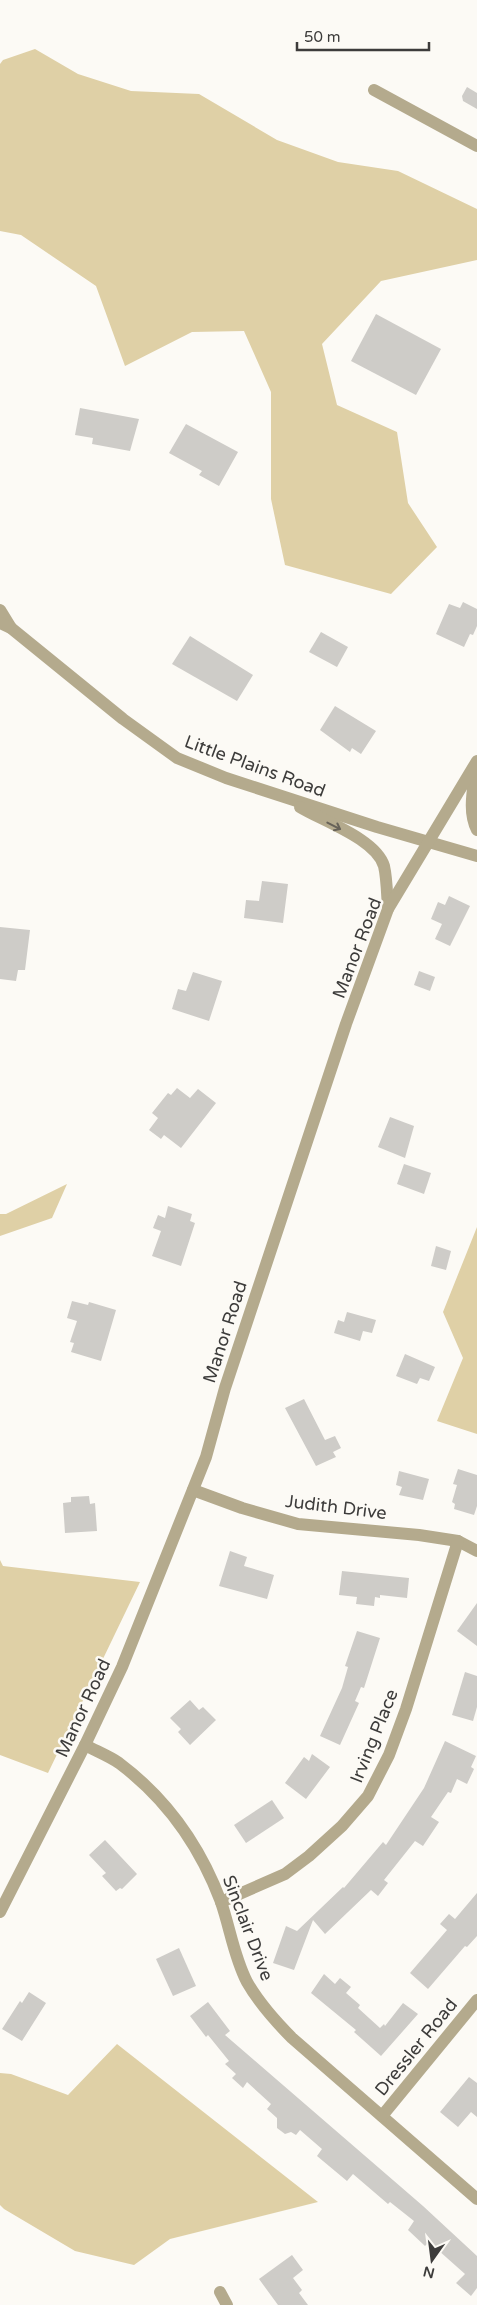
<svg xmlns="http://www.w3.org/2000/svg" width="477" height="2305" font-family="'Varela Round',sans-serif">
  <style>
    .green { fill: #dfd0a6 }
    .building { fill: #ceccc8 }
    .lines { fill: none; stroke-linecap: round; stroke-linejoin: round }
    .minor { stroke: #b4aa8d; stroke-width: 12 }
    .tertiary { stroke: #b4aa8d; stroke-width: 12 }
    .oneway { stroke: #676258 }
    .labels { text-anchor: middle; stroke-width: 5; stroke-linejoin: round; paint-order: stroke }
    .street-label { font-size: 18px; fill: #3d3c3b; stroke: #fcfaf5 }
  </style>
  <rect width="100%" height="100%" fill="#fcfaf5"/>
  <g class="green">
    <path d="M35 49 78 74 131 91 199 94 277 140 338 162 398 171 477 209V260L381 281 322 344 337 405 397 432 408 503 437 547 391 594 285 565 271 499V392L244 331 192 332 125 366 96 286 21 235 0 231V64L3 60Z"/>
    <path d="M67 1184 52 1218 0 1236V1214H6Z"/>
    <path d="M477 1227V1434L437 1421 463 1358 443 1312Z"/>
    <path d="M0 1560 3 1566 140 1582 48 1773 0 1755Z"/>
    <path d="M117 2044 318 2202 170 2239 134 2265 75 2251 4 2209 0 2205V2073L11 2074 68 2095Z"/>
  </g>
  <g class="building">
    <path d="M467 87 477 93V109L463 101 462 96Z"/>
    <path d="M376 314 441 349 416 395 351 361Z"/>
    <path d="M80 408 139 419 130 451 92 444 93 438 75 435Z"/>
    <path d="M186 424 238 452 219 486 199 475 202 471 169 453Z"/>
    <path d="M463 602 477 609V626L473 635 470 634 464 647 436 634 449 604 460 608Z"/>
    <path d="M321 632 348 647 337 667 309 652Z"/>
    <path d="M190 636 253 675 237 701 172 664Z"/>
    <path d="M335 706 376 731 361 754 352 748 350 752 320 730Z"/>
    <path d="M262 881 288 884 283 923 244 918 246 900 259 901Z"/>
    <path d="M449 896 470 906 450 946 435 939 442 924 431 919 438 902 445 905Z"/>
    <path d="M0 927 30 930 25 970H18L16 981 0 979Z"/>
    <path d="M419 971 435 977 430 991 414 985Z"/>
    <path d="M193 972 222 981 209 1021 172 1009 178 989 186 991Z"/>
    <path d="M177 1088 190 1098 198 1089 216 1103 181 1148 164 1135 161 1139 149 1130 158 1118 152 1113 168 1093 171 1095Z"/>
    <path d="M390 1117 414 1126 405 1158 378 1147Z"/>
    <path d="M404 1164 431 1173 424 1194 397 1184Z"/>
    <path d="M168 1206 192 1214 190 1221 195 1223 181 1266 152 1256 161 1231 153 1228 158 1215 165 1218Z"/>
    <path d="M436 1246 451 1251 446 1270 431 1266Z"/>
    <path d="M72 1301 88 1305 89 1302 116 1310 101 1361 71 1352 74 1343 70 1342 77 1321 67 1318Z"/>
    <path d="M347 1312 376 1320 372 1333 363 1331 360 1341 334 1333 338 1320 344 1322Z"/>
    <path d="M405 1354 435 1367 429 1381 420 1378 417 1384 396 1376Z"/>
    <path d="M304 1399 325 1440 335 1436 341 1448 333 1452 336 1457 316 1466 285 1408Z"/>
    <path d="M458 1469 477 1475V1506L474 1515 454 1509 455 1504 452 1502 457 1485 453 1484Z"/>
    <path d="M399 1471 429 1479 423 1500 399 1495 402 1487 396 1485Z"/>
    <path d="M89 1496 90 1504 95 1503 97 1531 65 1533 63 1503 71 1502V1497Z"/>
    <path d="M230 1551 247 1557 244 1566 274 1575 267 1599 219 1586Z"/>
    <path d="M342 1571 409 1578 407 1598 380 1595V1598L375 1597 374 1606 356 1604 357 1597 339 1595Z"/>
    <path d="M477 1603V1646L457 1631Z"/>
    <path d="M357 1631 380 1638 364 1688 361 1687 355 1701 359 1703 340 1745 320 1736 342 1688 348 1667 345 1666Z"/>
    <path d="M465 1672 477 1676V1707L473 1721 452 1715Z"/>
    <path d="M190 1700 199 1710 203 1707 216 1720 190 1745 178 1732 181 1729 170 1718Z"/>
    <path d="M445 1741 476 1756 471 1767 474 1769 467 1784 457 1779 451 1793 448 1792 431 1817 439 1822 423 1846 415 1841 384 1880 388 1883 378 1896 371 1890 325 1934 313 1920 294 1970 273 1963 286 1926 297 1931 343 1887 344 1888 383 1842 386 1845 424 1788Z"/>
    <path d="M312 1754 330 1767 306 1799 285 1783 304 1757 309 1761Z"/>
    <path d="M272 1800 284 1818 246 1843 234 1825Z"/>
    <path d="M105 1840 137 1874 122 1889 120 1888 116 1891 102 1876 106 1873 89 1855Z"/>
    <path d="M477 1893V1936L467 1947 465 1946 428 1989 410 1973 447 1930 440 1924 449 1914 455 1919Z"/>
    <path d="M179 1948 196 1986 173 1996 156 1959Z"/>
    <path d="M324 1974 335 1984 340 1978 351 1987 346 1993 360 2005 358 2008 380 2028 384 2024 385 2026 403 2003 418 2014 381 2056 354 2032 356 2030 311 1993Z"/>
    <path d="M29 1992 46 2003 22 2041 2 2029 20 2001 22 2003Z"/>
    <path d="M208 2002 230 2031 225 2035 423 2206 477 2256V2288L471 2296 456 2283 465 2274 429 2242 425 2246 408 2230 414 2221 390 2202 388 2204 353 2174 347 2181 317 2156 322 2149 300 2130 296 2135 291 2132 285 2134 277 2128V2118L267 2109 271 2104 247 2082 243 2088 232 2078 236 2074 225 2064 229 2061 208 2035 206 2037 190 2016Z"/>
    <path d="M469 2077 477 2083V2117L471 2112 458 2127 440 2112Z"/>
    <path d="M292 2255 303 2270 293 2278 302 2290 299 2293 308 2305H278L259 2279Z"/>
  </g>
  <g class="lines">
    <g class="minor">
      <path d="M374 90 477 146"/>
      <path d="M0 610 11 628"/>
      <path d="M193 1490 242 1508 298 1524 419 1535 458 1541 477 1551"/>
      <path d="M85 1745C96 1751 109 1756 119 1763 167 1799 200 1846 221 1902 230 1928 234 1957 247 1982 259 2003 275 2021 292 2038L477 2199"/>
      <path d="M221 1902 285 1874 309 1856 342 1826 368 1796 389 1755 406 1709 458 1541"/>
      <path d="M382 2116 477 2000"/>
      <path d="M220 2292 227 2305"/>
    </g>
    <g class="tertiary">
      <path d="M0 623 11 628 123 719 177 758 226 778 377 827 477 856"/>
      <path d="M476 766C474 786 467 811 477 830"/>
      <path d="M300 807C323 821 376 839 384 866 387 879 387 895 388 909"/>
      <path d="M0 1912 85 1745 122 1667 206 1457 225 1388 346 1024 388 909 477 761"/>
    </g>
  </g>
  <defs><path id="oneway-shaft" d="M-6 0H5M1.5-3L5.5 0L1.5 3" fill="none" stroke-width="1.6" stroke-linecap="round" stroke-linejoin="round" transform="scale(1.25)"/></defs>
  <use class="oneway" href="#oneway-shaft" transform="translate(334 826) rotate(27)"/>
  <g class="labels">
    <g class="street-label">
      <text transform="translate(255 766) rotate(20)" y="6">Little Plains Road</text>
      <text transform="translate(357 948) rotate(-69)" y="6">Manor Road</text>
      <text transform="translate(225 1332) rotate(-72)" y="6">Manor Road</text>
      <text transform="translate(336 1507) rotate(7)" y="6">Judith Drive</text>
      <text transform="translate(83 1708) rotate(-65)" y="6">Manor Road</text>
      <text transform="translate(374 1736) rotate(-68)" y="6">Irving Place</text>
      <text transform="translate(248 1928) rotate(69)" y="6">Sinclair Drive</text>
      <text transform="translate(416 2047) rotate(-51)" y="6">Dressler Road</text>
    </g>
  </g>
  <g transform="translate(432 2260) rotate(194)" stroke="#fcfaf5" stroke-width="4" paint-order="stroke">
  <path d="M0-4L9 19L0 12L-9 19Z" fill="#3d3c3b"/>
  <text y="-8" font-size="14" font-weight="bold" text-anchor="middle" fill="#3d3c3b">N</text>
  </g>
  <path d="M297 42v8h132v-8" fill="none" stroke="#3d3c3b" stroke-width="2.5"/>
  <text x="304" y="42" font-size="15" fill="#3d3c3b" stroke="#fcfaf5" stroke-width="4" paint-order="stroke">50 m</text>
</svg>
